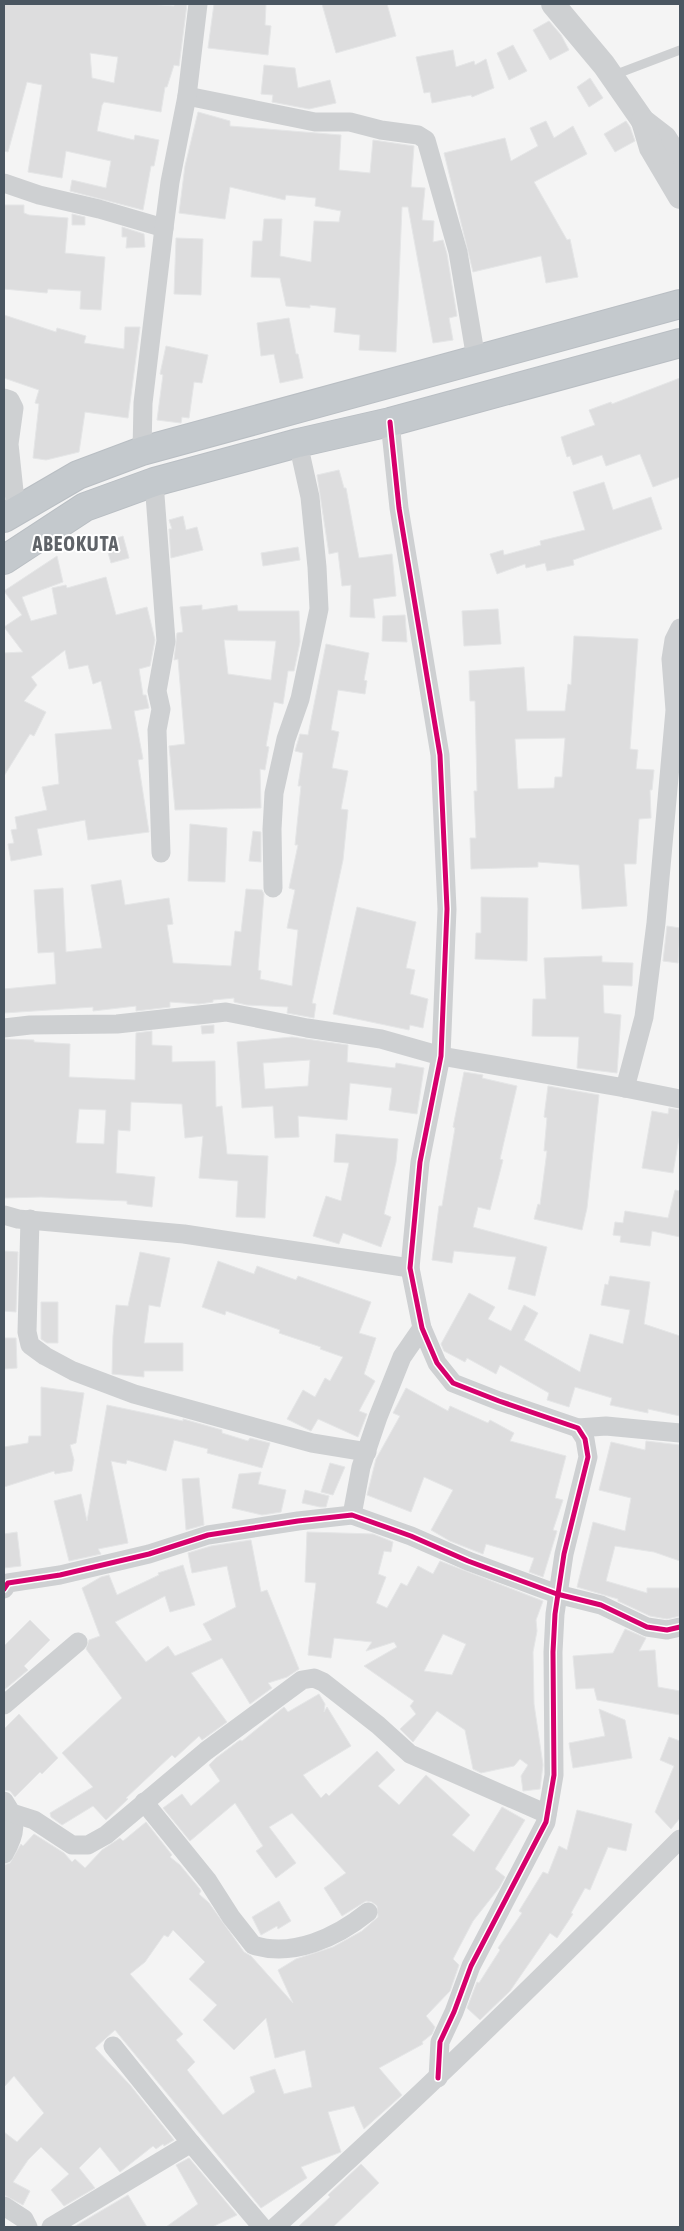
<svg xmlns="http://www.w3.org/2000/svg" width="684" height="2231" font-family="'Asap Condensed',sans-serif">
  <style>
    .building { fill: #ddddde; stroke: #e5e6e7; fill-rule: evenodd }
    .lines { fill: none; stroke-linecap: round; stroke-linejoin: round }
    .trunk-casing { stroke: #b9bec3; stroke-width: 30 }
    .service { stroke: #ced0d2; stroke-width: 9 }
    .minor { stroke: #ced0d2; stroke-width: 19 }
    .tertiary { stroke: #ced0d2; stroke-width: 24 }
    .trunk { stroke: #c4c9cd; stroke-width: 28 }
    .cycleway-casing { stroke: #fff; stroke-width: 8 }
    .cycleway { stroke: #d6006c; stroke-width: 5 }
    .labels { text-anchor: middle; stroke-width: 4; stroke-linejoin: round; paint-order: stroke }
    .district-label { font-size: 20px; font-weight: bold; letter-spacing: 1px; fill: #5f6368; stroke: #fff }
  </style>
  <rect width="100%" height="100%" fill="#f4f4f4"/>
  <g class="building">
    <path d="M4 4H149L174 6V4H187L179 66 174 65 167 87H165L161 112 104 102 102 105 97 131 134 140 135 135 159 140 154 166H151L143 210 70 191 72 180 106 188 111 161 66 151 62 178 28 172 42 85 27 82 8 152 4 151ZM90 53 118 57 114 83 92 78Z"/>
    <path d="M214 4H266L265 25 271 26 268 55 208 48Z"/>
    <path d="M322 4H387L396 36 336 53Z"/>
    <path d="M549 21 561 35 569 50 550 60 533 30Z"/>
    <path d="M513 45 527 71 509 80 497 53Z"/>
    <path d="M453 50 456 67 474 61 475 65 486 59 494 88 472 97 471 95 432 103 430 92 424 93 416 57Z"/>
    <path d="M264 65 295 68 298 88 330 80 336 103 309 109 272 102 273 95 261 94Z"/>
    <path d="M590 78 603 98 589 107 577 87Z"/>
    <path d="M198 112 230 121V126L341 135 339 170 370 173 373 140 414 146 411 187 425 188 422 220 434 221 433 242 443 240 447 254 457 316 449 318 453 340 433 343 408 207H402L396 352 359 350 360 335 334 332 336 308 310 305V308L286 306 280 278 251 277 253 241H262L264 219H282L280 256 311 262 314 221 339 222 341 211 315 206 316 198 286 195 285 200 230 187 225 219 179 213 185 166Z"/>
    <path d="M546 121 554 138 573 126 587 154 534 182 567 240 570 239 578 277 546 283 541 256 473 272 444 153 505 138 511 161 538 146 530 128Z"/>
    <path d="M626 121 630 127 635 141 615 152 604 134Z"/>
    <path d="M4 205H24V213L29 215 68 218 65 253 105 257 101 310 80 309 81 291 48 289 47 293 4 289Z"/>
    <path d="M72 214 85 217V225H72Z"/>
    <path d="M122 227 144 234 145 247 126 248 127 237H122Z"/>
    <path d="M176 238 203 239 201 295 174 294Z"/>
    <path d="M4 315 56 332 57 328 86 336 84 343 124 349 125 327H140L128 418 85 412 79 452 46 460 33 458 39 404 35 403 39 390 4 378Z"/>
    <path d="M289 318 296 354H298L303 378 280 383 274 354 261 356 257 323Z"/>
    <path d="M166 346 208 355 202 383 194 382 189 418 182 417 181 423 157 420 163 375 160 374Z"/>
    <path d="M680 378V477L653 487 640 454 606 466 602 455 573 465 570 456 567 457 561 437 595 425 589 410 611 402 612 404Z"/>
    <path d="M339 470 344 488H346L359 558 392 554 396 596 373 599 375 618 350 617 351 585 342 586 338 552 329 554 317 475Z"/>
    <path d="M604 482 613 510 651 497 662 529 573 560 574 565 547 571 545 563 526 568 525 564 497 574 490 554 503 550 504 555 541 545 540 541 585 530 573 492Z"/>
    <path d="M183 516 186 530 197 527 203 550 171 558 169 529H172L169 520Z"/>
    <path d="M123 536 129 558 111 563 105 542Z"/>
    <path d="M298 547 300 560 263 566 261 553Z"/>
    <path d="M57 556 63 582 22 597 31 621 57 614 52 588 66 585 67 588 106 577 116 615 147 607 155 640 150 666 139 669 143 695H146L149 708 134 711 143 759 138 760 149 832 88 840 85 820 37 829 42 855 11 861 8 844 14 843 11 830 17 829 15 817 47 810 42 787 59 784 55 734 112 729 101 681 93 684 88 665 69 669 65 650 31 677 37 685 24 701 46 712 34 736 30 734 4 776V653L23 652 4 627 22 615 4 591Z"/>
    <path d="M202 605V610L237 605 238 611H299L300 642 294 671H288L283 704 274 702 266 746 269 747 265 770 260 769 261 808 175 810 169 746 185 744 178 659 174 660 177 633 183 632 180 607ZM224 640 276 641 271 680 228 674Z"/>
    <path d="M498 609 501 644 464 646 462 611Z"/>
    <path d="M405 615 407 642 382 641 383 616Z"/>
    <path d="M574 636 638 639 630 749 638 750 636 769 654 770 652 790H650L651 818 639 819 636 864H624L627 906 582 909 579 865 538 862V867L471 869 470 838H476L474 791H477L475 701H470L469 671 524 667 527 711H565L568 684 571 685ZM565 738 562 777H555L554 788 518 789 515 739Z"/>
    <path d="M326 644 369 653 364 680 367 681 365 694 338 690 331 730 339 732 332 768 348 771 341 809 348 810 343 860 312 1003 316 1004 314 1018 287 1013 288 1007 247 1005 234 1002V998L213 1000V1002L199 1004 170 1002V1007L136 1011V1006L93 1011V1007L4 1013V989L56 984 54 952 38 953 34 890 63 888 66 952 102 948 91 885 121 880 125 905 169 898 173 924 167 925 173 963 231 966 235 931 241 932 246 889 262 890 264 894 258 970 261 971 260 979 292 986 298 930 287 928 295 890 289 888 298 845H295L301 786H298L303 753 295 751 300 734 308 735Z"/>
    <path d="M190 824 227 828 225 882 188 881Z"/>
    <path d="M253 831 261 832V862L249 861Z"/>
    <path d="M481 897 528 898 527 961 475 959 476 933H481Z"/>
    <path d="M357 907 416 922 406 968 415 970 410 994 428 999 423 1028 410 1025 409 1030 333 1014Z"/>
    <path d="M667 926 680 928 678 963 663 961Z"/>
    <path d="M602 956V962L633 963 632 986 603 985 604 1013 621 1015 617 1073 577 1068 579 1037 532 1036 533 999H546L544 958Z"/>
    <path d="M214 1025V1033L202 1034 201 1026Z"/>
    <path d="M152 1031V1045L172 1046V1062L215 1061 216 1107 222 1106 227 1154 268 1156 265 1218 236 1217 238 1181 199 1178 203 1136 185 1138 182 1104 131 1102 130 1131 118 1130 116 1173 155 1177 152 1207 127 1204V1201L41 1197 4 1198V1039L34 1040V1042L70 1044 69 1077 135 1080 136 1033ZM79 1109 106 1110 104 1144 76 1143Z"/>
    <path d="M292 1037 348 1045 347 1062 395 1068 396 1063 424 1068 417 1114 389 1110 392 1088 350 1083 347 1120 298 1116 299 1137 275 1138 273 1106 242 1108 237 1042ZM310 1060 308 1086 265 1089 263 1063Z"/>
    <path d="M464 1072 483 1075 482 1078 517 1086 500 1159 503 1160 490 1210 478 1207 473 1227 547 1247 535 1296 508 1289 516 1257 454 1251 452 1263 432 1260 439 1206H442L455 1128 453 1127Z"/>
    <path d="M548 1086 599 1095 587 1208 582 1230 534 1219 538 1204 540 1205 547 1151H544L547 1118 544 1117Z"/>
    <path d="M669 1108 680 1110V1132L673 1173 642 1168 652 1111 668 1114Z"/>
    <path d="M336 1134 398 1139 396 1162 384 1214 391 1217 381 1247 343 1233 339 1244 313 1236 326 1196 341 1201 349 1163 334 1162Z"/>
    <path d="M675 1190 680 1191V1237L652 1231 650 1246 620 1242 621 1236 613 1235 615 1222 623 1223 625 1211 668 1218Z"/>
    <path d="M4 1251 18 1252 16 1312 4 1311Z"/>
    <path d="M140 1252 170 1258 160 1307 149 1305 144 1343H183V1371H144V1377L112 1374 113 1336 116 1305 128 1306Z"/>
    <path d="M218 1261 254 1274 257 1266 296 1280 298 1276 371 1302 359 1333 376 1338 364 1374 375 1381 359 1411 367 1414 358 1437 318 1419 311 1431 287 1419 303 1390 315 1397 325 1378 330 1381 343 1357 320 1349 321 1347 279 1333 280 1330 226 1311 225 1315 202 1307Z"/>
    <path d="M610 1276 650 1282 644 1324 680 1336V1416L648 1409V1413L610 1405 612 1398 575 1387 569 1407 547 1400 549 1393 500 1365 496 1374 467 1358 465 1362 444 1351 441 1344 469 1293 495 1307 488 1319 511 1331 524 1305 538 1313 524 1340 580 1372 590 1334 623 1344 630 1310 601 1305 605 1284 608 1285Z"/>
    <path d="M41 1302H58V1343H47L41 1339Z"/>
    <path d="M4 1338H16L17 1368 4 1369Z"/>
    <path d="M41 1387 84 1393 76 1443 70 1445 74 1460 72 1471 55 1474 54 1471 4 1487V1447L28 1443 29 1436H41Z"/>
    <path d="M406 1388 448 1411 450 1406 488 1423 490 1420 514 1433 510 1441 566 1456 555 1498 563 1500 553 1530 557 1531 543 1577 529 1572 534 1558 486 1544 483 1554 450 1541 431 1530 453 1490 424 1477 411 1512 367 1495 376 1459 400 1416 393 1413Z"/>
    <path d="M107 1405 183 1421V1419L222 1430V1433L248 1441 250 1438 270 1443 262 1468 207 1453 208 1449 174 1440 166 1471 127 1460 126 1464 111 1461 128 1543 98 1549 101 1554 69 1561 54 1501 81 1494 87 1521Z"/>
    <path d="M646 1441 680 1445V1561L654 1552 615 1546 606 1581 647 1593V1588H680V1616L667 1619 650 1616 618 1601V1599L577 1587 593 1522 625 1531 631 1498 599 1490 611 1442 645 1450Z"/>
    <path d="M330 1463 345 1467 333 1495 321 1492Z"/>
    <path d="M261 1472 258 1484 286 1490 281 1512 262 1515 232 1508 239 1474Z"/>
    <path d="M199 1478 204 1525 186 1530 182 1479Z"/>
    <path d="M305 1490 329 1496 326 1507H320L302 1503Z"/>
    <path d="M17 1532 21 1566 4 1568V1534Z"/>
    <path d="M307 1532 373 1534 393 1542 391 1552 384 1551 378 1574 386 1577 376 1603 387 1608 401 1583 407 1586 418 1566 433 1574 440 1561 543 1601 536 1620 537 1631 533 1652 534 1704 543 1765 540 1789 523 1791 521 1776 528 1765 520 1759 514 1766 481 1773 473 1769 465 1730 437 1711 413 1742 400 1729 416 1714 410 1706 414 1701 364 1666 397 1647 394 1642 366 1651 372 1642 334 1638 331 1658 308 1655 316 1583 305 1582ZM443 1634 466 1644 452 1675 424 1671Z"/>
    <path d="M251 1540 261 1592 267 1590 299 1669 287 1677 268 1683 272 1688 250 1704 222 1658 191 1673 227 1722 202 1740 199 1736 175 1758 172 1755 126 1798 128 1799 106 1820 93 1806 62 1825 51 1817 50 1813 93 1787 62 1753 122 1698 86 1649 89 1640 100 1636 82 1588 101 1577 109 1575 117 1595 159 1575 158 1573 183 1565 195 1605 170 1612 165 1596 115 1622 146 1662 168 1646 175 1656 212 1640 203 1624 236 1607 227 1566 192 1573 188 1553 211 1546Z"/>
    <path d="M30 1620 50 1640 24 1666 28 1670 4 1690V1646Z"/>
    <path d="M625 1629 646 1638 639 1651 655 1650 658 1687 680 1691V1715L597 1700 594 1688 576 1689 573 1656 613 1653Z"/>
    <path d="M319 1694 325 1704 324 1712 327 1707 351 1746 303 1775 321 1798 326 1793 329 1796 377 1751 395 1770 378 1786 399 1805 426 1775 470 1815 452 1835 474 1852 502 1807 525 1820 495 1869 505 1877 499 1888 473 1921 453 1959 459 1965 450 1991 426 2016 435 2027 432 2034 422 2042 423 2044 379 2068 402 2095 364 2129 354 2106 328 2112 341 2152 301 2167 307 2178 261 2208 115 2030 95 2048 130 2085 174 2140 164 2146 163 2144 156 2149 153 2146 120 2172 100 2147 79 2168 95 2188 64 2206 51 2190 69 2174 41 2147 28 2160 13 2182 30 2191 23 2205 4 2195V2132L17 2142 44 2113 14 2076 4 2087V1865L10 1863 21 1844 23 1846 34 1834 64 1853 72 1862 75 1859 85 1868 102 1850 120 1838 123 1841 146 1822 172 1855 170 1857 180 1865 199 1888 201 1891 199 1894 209 1903 244 1952 251 1956 293 2003 278 1970 296 1959 333 1947 362 1931 378 1917 377 1906 372 1902 366 1901 342 1916 324 1888 346 1873 292 1813 269 1827 296 1863 276 1878 256 1851 263 1846 235 1803 190 1841 163 1808 182 1794 191 1806 220 1781 209 1765 216 1758 240 1740 242 1741 284 1707 288 1712ZM173 1930 205 1962 189 1979 217 2005 203 2020 234 2050 266 2018 275 2058 305 2050 312 2087 284 2094 275 2069 250 2077 255 2092 223 2115 187 2070 195 2062 176 2040 183 2034 130 1974 145 1962 164 1935 168 1937Z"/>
    <path d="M599 1709 625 1720 632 1758 573 1768 569 1743 605 1736Z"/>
    <path d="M19 1714 58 1758 42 1774 40 1772 15 1797 10 1791 4 1790V1729Z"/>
    <path d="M669 1737 680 1741V1818L671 1829 655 1812 674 1766 660 1760Z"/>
    <path d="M577 1810 632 1824 626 1851 608 1847 590 1890 585 1888 571 1913 573 1914 557 1938 550 1933 510 1991 480 2020 467 2008 477 1982 479 1983 500 1950 498 1948 522 1913 519 1911 543 1872 548 1874 559 1846 567 1850Z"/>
    <path d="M279 1901 291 1921 278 1929 277 1926 261 1935 252 1917Z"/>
    <path d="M189 2158 237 2215 212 2227H166L198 2204 176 2165Z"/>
    <path d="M361 2164 379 2183 333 2227H298L330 2197 328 2195Z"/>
    <path d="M128 2195 147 2227H74L94 2215Z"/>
  </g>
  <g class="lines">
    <defs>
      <g id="trunk">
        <path d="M4 518 78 475 142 451 680 304"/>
        <path d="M4 560 85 507 154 482 298 443 390 422 680 343"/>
      </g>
    </defs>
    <use href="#trunk" class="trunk-casing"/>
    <path class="service" d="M614 75 680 50"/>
    <g class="minor">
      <path d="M187 96 315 122H350L381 130 418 135 426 140 458 252 476 359"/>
      <path d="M4 183 39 195 99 209 164 228"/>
      <path d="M4 398 10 400 14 408 9 444 16 510"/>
      <path d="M390 422 399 508 440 755 447 909 441 1056 420 1162 410 1268 422 1328 437 1363 453 1383 499 1401 578 1428 585 1439 588 1457 564 1554 555 1614 553 1652 554 1775 546 1822 471 1966 454 2012 440 2042 438 2078"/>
      <path d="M142 451 143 403 164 228 170 182 187 96 198 4"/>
      <path d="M154 482 166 641 157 691 161 709 157 730 161 853"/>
      <path d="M273 888 272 829 274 793 286 739 300 699 319 609 317 567 310 497 298 443"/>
      <path d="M4 1028 30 1025 117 1024 226 1012 307 1028 381 1039 441 1056 625 1088 680 1099"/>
      <path d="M625 1088 644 1017 656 923 675 710 671 659 674 640 680 628"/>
      <path d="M4 1215 18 1219 184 1234 410 1268"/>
      <path d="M30 1219 27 1332 30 1345 45 1356 73 1371 134 1394 312 1443 367 1452"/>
      <path d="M578 1428 606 1426 680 1433"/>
      <path d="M352 1515 361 1467 378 1417 402 1357 422 1328"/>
      <path d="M4 1589 8 1583 60 1575 149 1554 208 1535 298 1521 352 1515 411 1536 468 1561 557 1594 601 1605 647 1627 667 1630 680 1627"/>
      <path d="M4 1705 78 1642"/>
      <path d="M4 1801C18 1821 16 1834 4 1854"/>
      <path d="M144 1802 208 1881 231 1917 253 1945C293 1958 337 1937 368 1912"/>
      <path d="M12 1813 34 1820 72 1845H88L106 1835 206 1751 302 1680 314 1678 323 1682 378 1725 410 1754 547 1814"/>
      <path d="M113 2046 191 2143 262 2227"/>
      <path d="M4 2206 24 2219 28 2227"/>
      <path d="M51 2227 191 2143"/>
      <path d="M275 2227C415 2102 548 1971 680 1839"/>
    </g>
    <g class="tertiary">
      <path d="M553 4 604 65 643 121 665 138 680 162"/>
      <path d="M643 121 651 148 680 197"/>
    </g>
    <use href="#trunk" class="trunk"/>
    <defs>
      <g id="cycleway">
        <path d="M390 422 399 508 440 755 447 909 441 1056 420 1162 410 1268 422 1328 437 1363 453 1383 499 1401 578 1428 585 1439 588 1457 564 1554 555 1614 553 1652 554 1775 546 1822 471 1966 454 2012 440 2042 438 2078"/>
        <path d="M4 1589 8 1583 60 1575 149 1554 208 1535 298 1521 352 1515 411 1536 468 1561 557 1594 601 1605 647 1627 667 1630 680 1627"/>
      </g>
    </defs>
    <use href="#cycleway" class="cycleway-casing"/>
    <use href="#cycleway" class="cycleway"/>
  </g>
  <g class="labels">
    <g class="district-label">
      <text x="76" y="551">ABEOKUTA</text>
    </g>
  </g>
  <rect width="684" height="2231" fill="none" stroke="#4a5661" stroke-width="10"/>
</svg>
